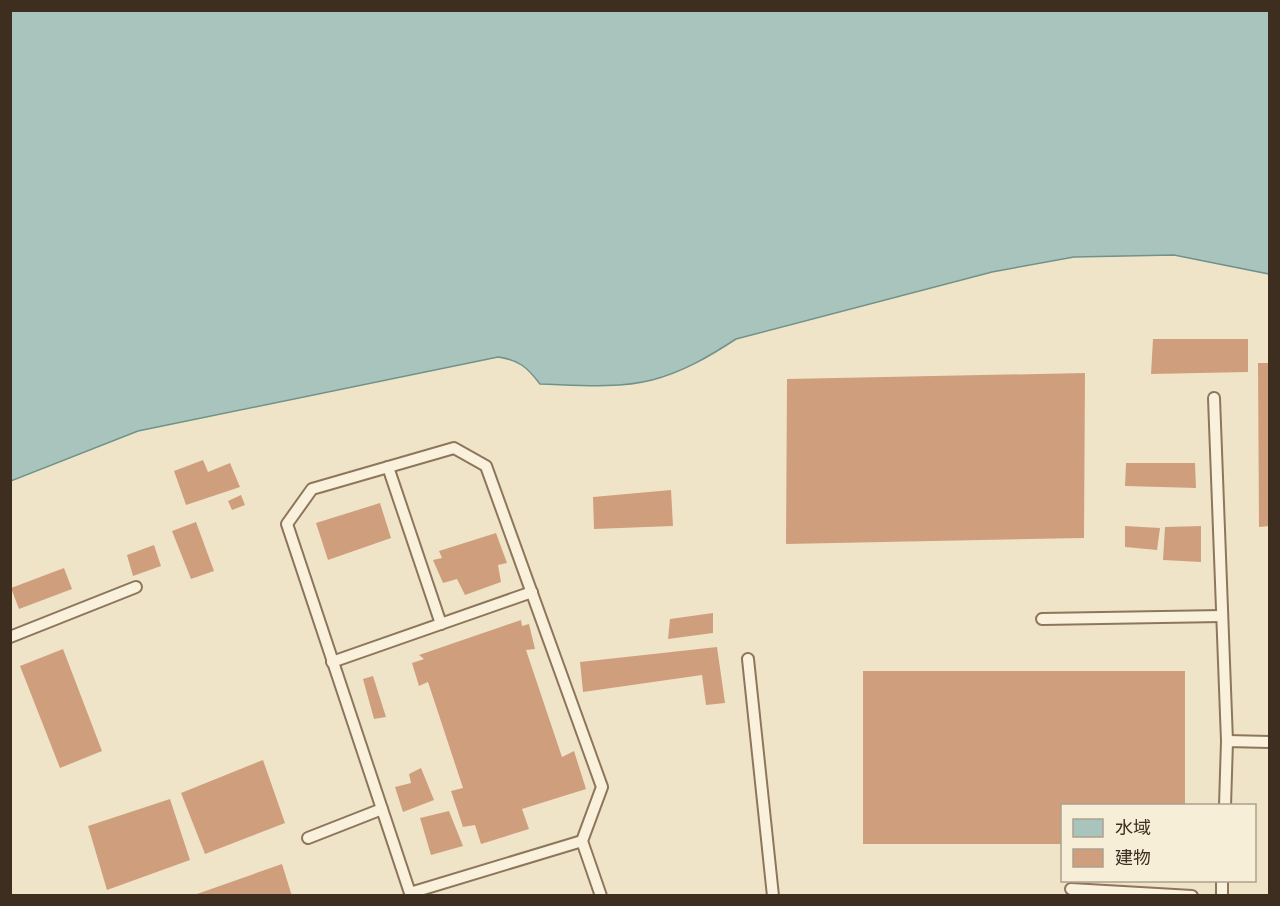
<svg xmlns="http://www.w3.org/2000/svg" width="1280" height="906" font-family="Literata,'Noto Sans JP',serif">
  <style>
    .water { fill: #a9c4bc; stroke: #6f938a; stroke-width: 1.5 }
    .building { fill: #cf9f7d }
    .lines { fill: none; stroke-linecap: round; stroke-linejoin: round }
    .lane-casing { stroke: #8d765c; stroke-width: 14 }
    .lane { stroke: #faf1dc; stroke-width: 10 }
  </style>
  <rect width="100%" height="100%" fill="#f0e4c8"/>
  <path class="water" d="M11 10 1269 11V274L1174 255 1074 257 992 272 736 339C710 356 683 372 652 380 617 389 576 385 540 384 527 367 519 360 498 357L138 431 11 481Z"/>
  <g class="building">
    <path d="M1153 339H1248V372L1151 374Z"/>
    <path d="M1258 363H1270V526L1259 527Z"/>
    <path d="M1085 373 1084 538 786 544 787 379Z"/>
    <path d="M203 460 208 472 230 463 240 487 186 505 174 471Z"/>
    <path d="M1126 463H1195L1196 488 1125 486Z"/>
    <path d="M671 490 673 526 594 529 593 497Z"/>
    <path d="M241 495 245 505 232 510 228 501Z"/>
    <path d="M380 503 391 538 328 560 316 523Z"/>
    <path d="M196 522 214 571 191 579 172 531Z"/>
    <path d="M1125 526 1160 528 1157 550 1125 547Z"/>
    <path d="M1201 526V562L1163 560 1165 527Z"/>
    <path d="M496 533 507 563 498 565 501 582 465 595 457 579 443 583 433 560 442 558 439 551Z"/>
    <path d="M154 545 161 566 133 576 127 555Z"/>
    <path d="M64 568 72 589 19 609 11 588Z"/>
    <path d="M713 613V633L668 639 670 619Z"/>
    <path d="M521 620 522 626 529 624 535 649 526 650 562 757 574 751 586 789 522 809 529 829 481 844 475 825 463 827 451 791 463 788 428 682 419 686 412 663 424 659 419 655Z"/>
    <path d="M717 647 725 703 706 705 702 675 583 692 580 662Z"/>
    <path d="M63 649 102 751 60 768 20 666Z"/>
    <path d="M863 671H1185V806H1062V844H863Z"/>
    <path d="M373 676 386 717 374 719 363 679Z"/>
    <path d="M263 760 285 823 205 854 181 793Z"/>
    <path d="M421 768 434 800 403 812 395 787 411 783 409 774Z"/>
    <path d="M170 799 190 860 107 890 88 826Z"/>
    <path d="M449 811 463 846 431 855 420 818Z"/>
    <path d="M282 864 292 896H194V895Z"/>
  </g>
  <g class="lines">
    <defs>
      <g id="lane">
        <path d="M1214 398 1227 741"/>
        <path d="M388 467 441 624"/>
        <path d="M1042 619 1222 616"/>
        <path d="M10 637 136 587"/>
        <path d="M748 659 773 896"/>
        <path d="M332 662 532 592"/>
        <path d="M1225 806 1227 741 1270 742"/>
        <path d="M308 838 382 809"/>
        <path d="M1071 889 1192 896"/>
        <path d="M410 893 582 841"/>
        <path d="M411 896 287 524 312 489 454 448 486 466 602 787 582 841 601 896"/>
        <path d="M1222 896V880"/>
      </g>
    </defs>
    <use href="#lane" class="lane-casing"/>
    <use href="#lane" class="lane"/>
  </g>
  <rect width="1280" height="906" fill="none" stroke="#3d2e20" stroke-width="24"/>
  <rect x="1061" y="804" width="195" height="78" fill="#f7eed8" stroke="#ada18e" stroke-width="1.5"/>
  <rect x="1073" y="819" width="30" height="18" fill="#a9c4bc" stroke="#ada18e" stroke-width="1.5"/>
  <text x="1115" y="834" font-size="18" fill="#3d2e20">水域</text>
  <rect x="1073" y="849" width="30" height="18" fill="#cf9f7d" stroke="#ada18e" stroke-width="1.5"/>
  <text x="1115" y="864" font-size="18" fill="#3d2e20">建物</text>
</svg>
